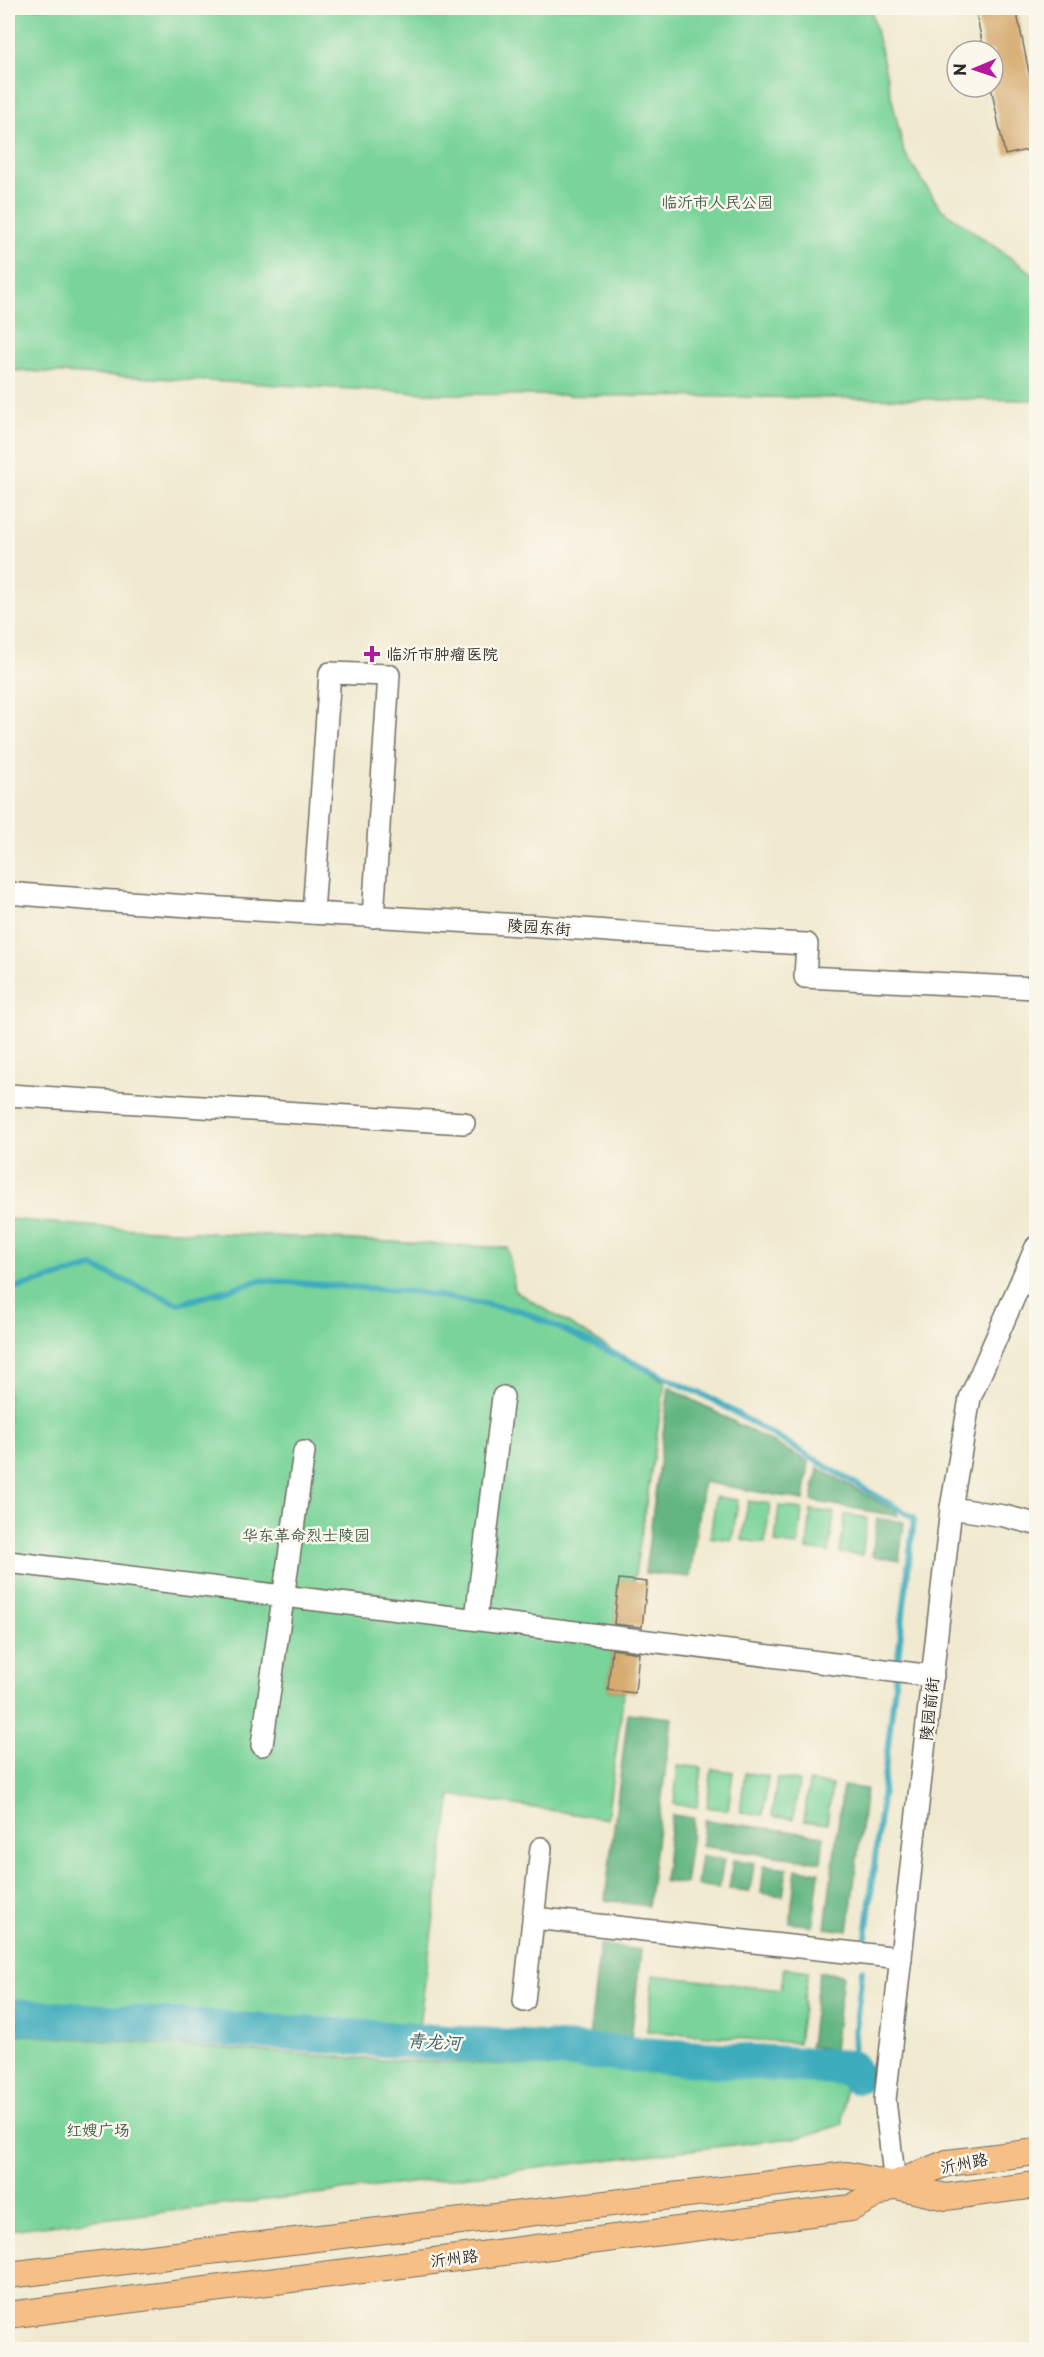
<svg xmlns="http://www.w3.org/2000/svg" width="1044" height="2357" font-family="'Playpen Sans','LXGW WenKai TC',sans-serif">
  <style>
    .green { fill: #7ad49a; stroke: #528062; stroke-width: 1.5 }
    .forest { fill: #63b682; stroke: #477056; stroke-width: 1.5 }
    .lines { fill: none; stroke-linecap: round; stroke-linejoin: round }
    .stream { stroke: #3eacbd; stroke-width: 6 }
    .river { stroke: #3eacbd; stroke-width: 36 }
    .building { fill: #d6ab70 }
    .minor-casing { stroke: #706e64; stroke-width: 24 }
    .major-casing { stroke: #706e64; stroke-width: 28 }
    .minor { stroke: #fff; stroke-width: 21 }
    .major { stroke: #f5bf86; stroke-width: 26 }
    .poi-dot { fill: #b5179e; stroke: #fbf7ec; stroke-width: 2 }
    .labels { text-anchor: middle; stroke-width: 5; stroke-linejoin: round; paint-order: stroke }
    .park-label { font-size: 16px; fill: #435e4c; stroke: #fbf7ec }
    .poi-label { font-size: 16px; fill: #2b2b2b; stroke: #fbf7ec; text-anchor: start }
    .street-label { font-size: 16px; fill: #2b2b2b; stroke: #fbf7ec }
    .water-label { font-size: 18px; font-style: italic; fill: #335f65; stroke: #fbf7ec }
  </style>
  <rect width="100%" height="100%" fill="#fbf7ec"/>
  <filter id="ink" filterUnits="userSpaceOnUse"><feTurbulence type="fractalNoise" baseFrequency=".0167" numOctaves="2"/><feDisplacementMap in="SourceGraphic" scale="12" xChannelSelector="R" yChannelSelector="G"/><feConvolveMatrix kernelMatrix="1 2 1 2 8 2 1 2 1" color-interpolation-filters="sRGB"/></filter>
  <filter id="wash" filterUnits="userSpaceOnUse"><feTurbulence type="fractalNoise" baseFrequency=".008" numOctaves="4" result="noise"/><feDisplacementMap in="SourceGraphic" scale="24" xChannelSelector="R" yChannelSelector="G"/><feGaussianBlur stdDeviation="1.35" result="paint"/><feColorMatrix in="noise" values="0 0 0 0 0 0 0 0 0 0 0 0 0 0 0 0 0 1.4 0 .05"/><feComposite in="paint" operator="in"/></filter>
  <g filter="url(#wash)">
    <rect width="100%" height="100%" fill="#f0e9cf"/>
    <g class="green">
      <path d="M8 8H871L904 152 940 208 1036 276V400L446 394 8 370Z"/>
      <path d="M8 1219 97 1227 508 1248 515 1291 665 1382 634 1581 619 1580 608 1690 624 1692 607 1819 451 1795 419 2024 8 2001Z"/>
      <path d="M716 1497 738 1500 732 1540 710 1537Z"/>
      <path d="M748 1501 770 1504 765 1543 742 1540Z"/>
      <path d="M779 1506 802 1509 798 1546 775 1543Z"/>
      <path d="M811 1510 834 1513 829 1552 807 1549Z"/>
      <path d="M845 1515 867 1518 862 1555 840 1553Z"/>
      <path d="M678 1765 702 1768 697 1807 674 1804Z"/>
      <path d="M712 1769 733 1772 728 1810 707 1807Z"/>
      <path d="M745 1773 768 1776 763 1815 740 1812Z"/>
      <path d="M777 1778 799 1781 793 1819 772 1816Z"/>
      <path d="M809 1782 832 1785 827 1824 804 1821Z"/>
      <path d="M784 1968 808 1971 798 2043 647 2031 653 1975 781 1990Z"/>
      <path d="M8 2034 383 2060 845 2078 843 2124 801 2137 8 2230Z"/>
    </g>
    <g class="forest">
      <path d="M669 1387 809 1462 804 1500 703 1482 690 1577 645 1573Z"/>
      <path d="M818 1468 897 1512V1516L812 1501Z"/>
      <path d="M877 1519 904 1522 899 1560 872 1556Z"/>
      <path d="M628 1713 672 1718 648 1906 605 1900Z"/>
      <path d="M843 1786 866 1789 848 1931 825 1928Z"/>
      <path d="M672 1815 694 1818 685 1884 664 1881Z"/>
      <path d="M705 1820 824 1836 821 1862 701 1846Z"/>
      <path d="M701 1856 724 1859 719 1888 697 1885Z"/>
      <path d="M733 1860 754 1863 750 1891 729 1889Z"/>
      <path d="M764 1865 787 1868 783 1896 761 1893Z"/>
      <path d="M796 1869 819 1872 813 1926 790 1923Z"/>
      <path d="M600 1945 641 1950 630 2046 589 2041Z"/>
      <path d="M819 1972 843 1975 834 2050 810 2046Z"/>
    </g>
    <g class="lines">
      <g class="stream">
        <path d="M8 1286 16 1288 93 1267 179 1304 261 1280 416 1292 522 1311 712 1399 914 1518 866 1937"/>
        <path d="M851 2068 862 1970"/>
      </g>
      <path class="river" d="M8 2016 851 2068 856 2076"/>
    </g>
    <g id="blocks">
      <g class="building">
        <path d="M975 8H1016L1036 107V148L1005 155 991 87 993 51H984Z"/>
        <path d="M619 1579 647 1582 642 1627 614 1624Z"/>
        <path d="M612 1649 639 1653 635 1693 608 1690Z"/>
      </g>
    </g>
  </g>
  <g filter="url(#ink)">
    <use href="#blocks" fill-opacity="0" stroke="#706e64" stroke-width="1.5"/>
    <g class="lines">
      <defs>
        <g id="minor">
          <path d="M8 893C179 908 351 914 522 925 617 931 712 940 807 944L805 977 1036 988"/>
          <path d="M313 913 330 673 389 675 373 917"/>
          <path d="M8 1095 464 1123"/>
          <path d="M951 1508 1004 1516 1036 1524"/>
          <path d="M8 1562 933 1676"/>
          <path d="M476 1618 503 1397"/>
          <path d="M262 1745 304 1452"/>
          <path d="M534 1918 901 1958"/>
          <path d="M524 2001 541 1848"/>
          <path d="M895 2184 885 2100 951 1508 970 1398 1036 1247"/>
        </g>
        <g id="major">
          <path d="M8 2275 847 2175 946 2197 1036 2185"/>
          <path d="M8 2315 851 2208 895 2184 947 2163 1036 2152"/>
        </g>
      </defs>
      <use href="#minor" class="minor-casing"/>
      <use href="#major" class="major-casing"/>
      <use href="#minor" class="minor"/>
      <use href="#major" class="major"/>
    </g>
  </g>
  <path class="poi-dot" d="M369 645h6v6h6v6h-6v6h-6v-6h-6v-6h6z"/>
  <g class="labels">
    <g class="park-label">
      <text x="717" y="208">临沂市人民公园</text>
      <text x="306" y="1541">华东革命烈士陵园</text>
      <text x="98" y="2136">红嫂广场</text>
    </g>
    <g class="poi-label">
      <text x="386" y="660">临沂市肿瘤医院</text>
    </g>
    <g class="street-label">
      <text transform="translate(539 927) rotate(4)" y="6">陵园东街</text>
      <text transform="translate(929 1709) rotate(-84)" y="6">陵园前街</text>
      <text transform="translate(964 2163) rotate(-11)" y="6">沂州路</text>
      <text transform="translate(454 2258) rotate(-7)" y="6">沂州路</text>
    </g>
    <g class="water-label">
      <text transform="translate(434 2042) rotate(3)" y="6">青龙河</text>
    </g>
  </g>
  <rect width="1044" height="2357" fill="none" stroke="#fbf7ec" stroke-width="30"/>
  <g transform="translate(975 69) rotate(268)"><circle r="28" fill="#fbf7ec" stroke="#a8a59f" stroke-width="1.5"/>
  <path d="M0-4.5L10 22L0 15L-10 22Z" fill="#b5179e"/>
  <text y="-9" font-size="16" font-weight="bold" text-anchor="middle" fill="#2b2b2b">N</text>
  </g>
</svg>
